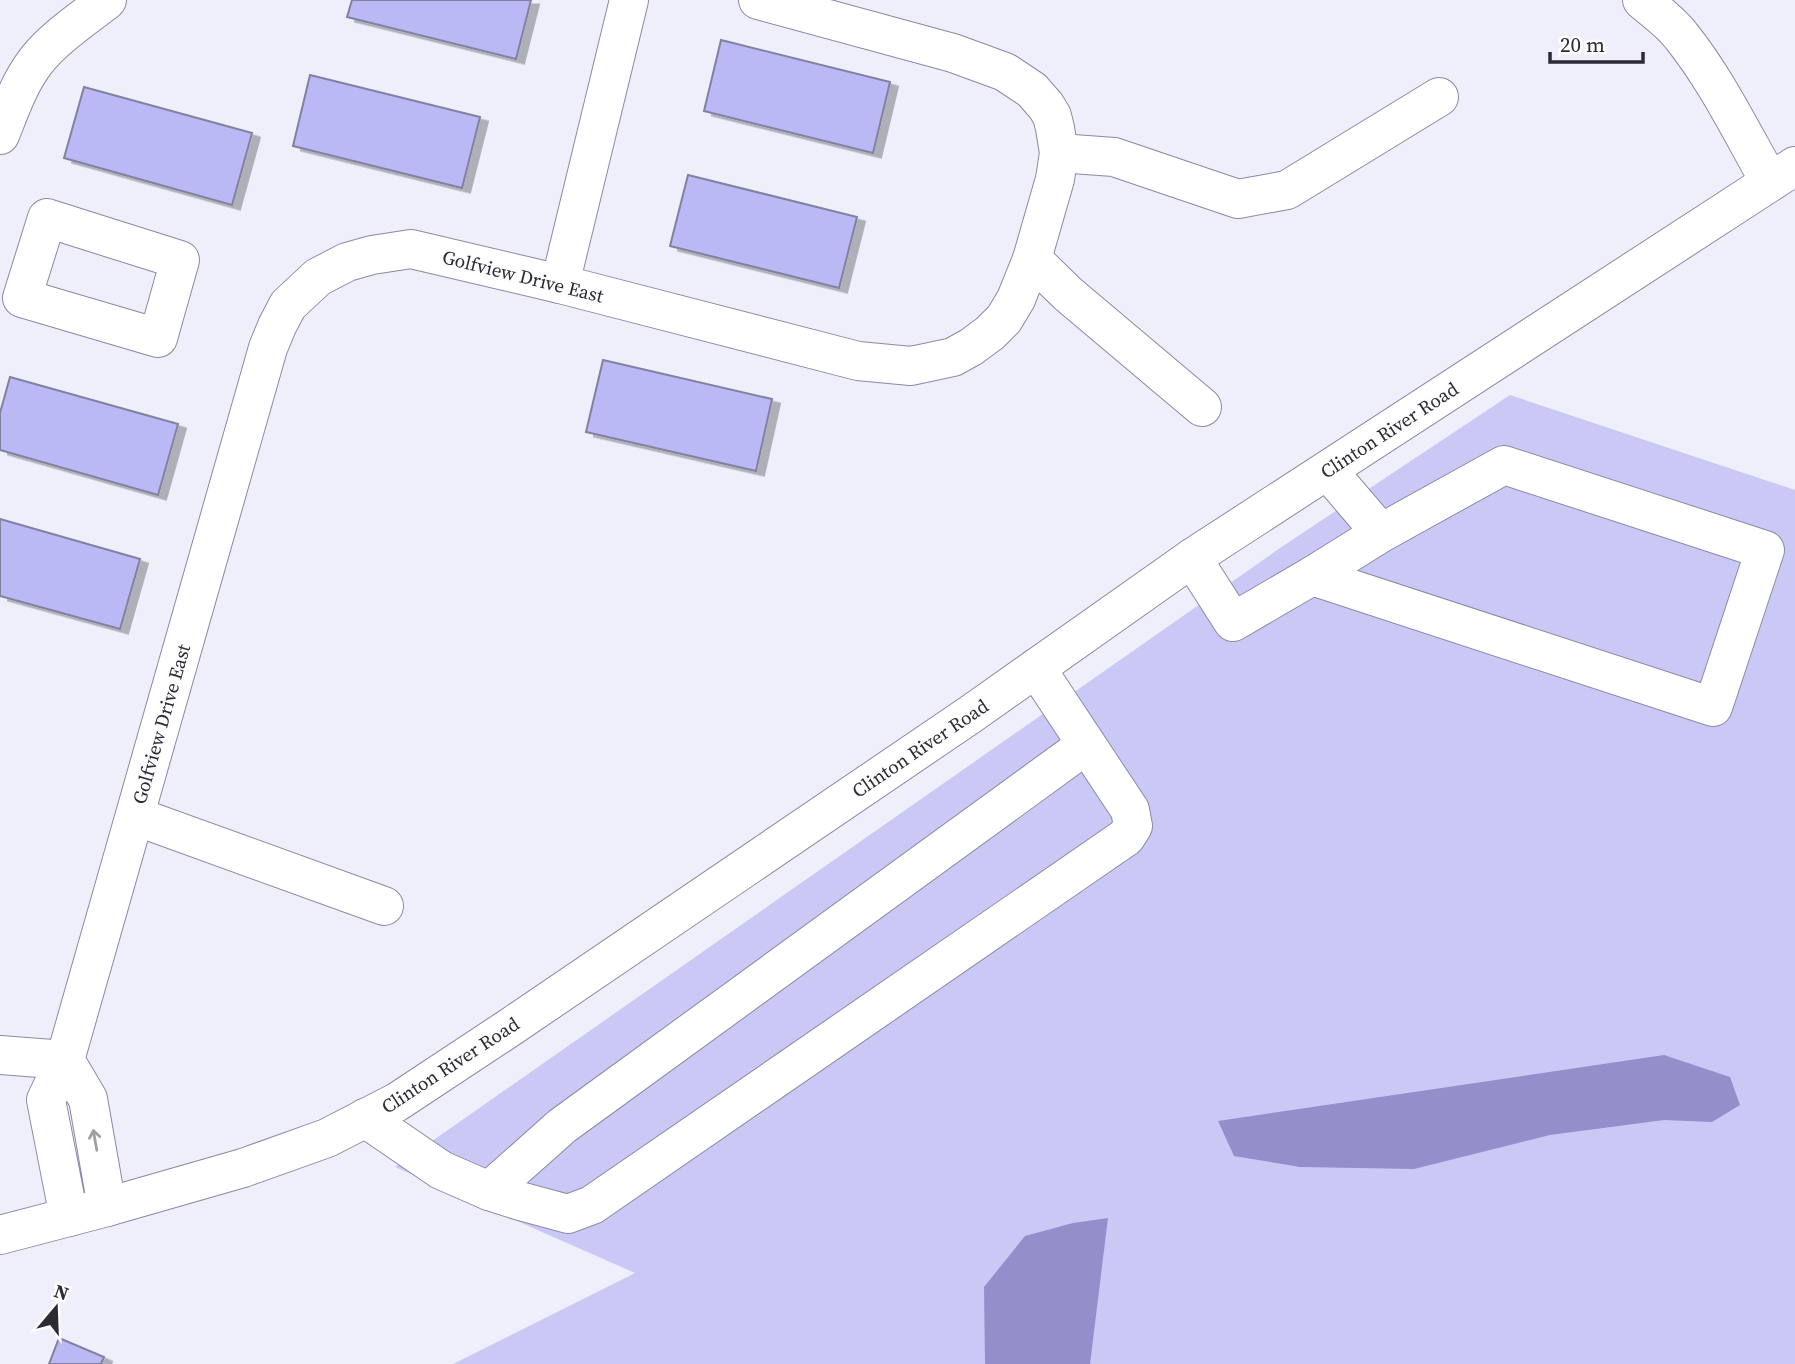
<svg xmlns="http://www.w3.org/2000/svg" width="1795" height="1364" font-family="'Source Serif 4',serif">
  <style>
    .green { fill: #cac9f6 }
    .water { fill: #938fca }
    .building { fill: #bbb8f6; stroke: #82819e; stroke-width: 2; filter: url(#shadow) }
    .lines { fill: none; stroke-linecap: round; stroke-linejoin: round }
    .minor-casing { stroke: #8a89a6; stroke-width: 40 }
    .minor { stroke: #fff; stroke-width: 38 }
    .oneway { stroke: #a09fa5 }
    .labels { text-anchor: middle; stroke-width: 5; stroke-linejoin: round; paint-order: stroke }
    .street-label { font-size: 19px; fill: #2b2a36; stroke: #fdfdfd }
  </style>
  <defs>
    <filter id="shadow"><feDropShadow dx="8" dy="4.5" stdDeviation="0" flood-color="#0004"/></filter>
  </defs>
  <rect width="100%" height="100%" fill="#efeefb"/>
  <path class="green" d="M1510 395 1795 490V1364H453L635 1273 395 1167 1283 546Z"/>
  <g class="water">
    <path d="M1664 1055 1730 1077 1740 1105 1712 1122 1664 1120 1550 1135 1414 1169 1300 1167 1234 1156 1218 1121Z"/>
    <path d="M1108 1218 1090 1364H985L984 1287 1025 1236 1073 1223Z"/>
  </g>
  <g class="building">
    <path d="M352 0H531L516 59 347 17Z"/>
    <path d="M721 40 890 82 873 153 704 111Z"/>
    <path d="M310 75 480 117 462 188 293 146Z"/>
    <path d="M84 87 252 133 232 205 64 158Z"/>
    <path d="M688 175 857 217 839 288 670 246Z"/>
    <path d="M603 360 772 399 756 471 586 432Z"/>
    <path d="M10 377 178 424 158 495 0 450V413Z"/>
    <path d="M0 519 140 559 120 629 0 596Z"/>
    <path d="M59 1338 104 1357 101 1364H49Z"/>
  </g>
  <g class="lines">
    <defs>
      <g id="minor">
        <path d="M1642 0C1656 12 1671 22 1682 37 1717 81 1742 133 1770 182"/>
        <path d="M0 135C10 110 19 83 36 61 55 37 83 19 107 0"/>
        <path d="M1059 153 1114 157 1238 199 1287 190 1439 97"/>
        <path d="M47 218 180 260 158 338 22 298Z"/>
        <path d="M1032 259 1068 294 1202 407"/>
        <path d="M560 284 629 0"/>
        <path d="M1328 471 1381 533 1504 465 1765 550 1713 707 1312 576 1381 533"/>
        <path d="M1192 558 1233 622 1312 576"/>
        <path d="M1036 668 1130 810 1133 826 1126 837 592 1205 568 1214 520 1201 489 1191 562 1126 1086 745"/>
        <path d="M135 816 384 906"/>
        <path d="M0 1055 65 1060 268 348 277 326 288 305 318 277 347 262 372 255 411 249 560 284 858 361 911 366 953 357 971 347 990 333 1004 319 1016 299 1032 259 1055 179 1059 153 1055 128 1052 116 1046 106 1032 90 1005 72 953 53 758 0"/>
        <path d="M365 1118 441 1170 489 1191"/>
        <path d="M69 1217 46 1100 65 1060 88 1099 107 1207"/>
        <path d="M0 1235 107 1207 243 1168 327 1138 397 1102 509 1028 971 714 1192 558 1795 166"/>
      </g>
    </defs>
    <use href="#minor" class="minor-casing"/>
    <use href="#minor" class="minor"/>
  </g>
  <defs><path id="oneway-shaft" d="M-6 0H5M1.5-3L5.5 0L1.5 3" fill="none" stroke-width="1.6" stroke-linecap="round" stroke-linejoin="round" transform="scale(1.75)"/></defs>
  <use class="oneway" href="#oneway-shaft" transform="translate(95 1140) rotate(-100)"/>
  <g class="labels">
    <g class="street-label">
      <text transform="translate(523 276) rotate(14)" y="7">Golfview Drive East</text>
      <text transform="translate(1389 430) rotate(-33)" y="7">Clinton River Road</text>
      <text transform="translate(161 724) rotate(-74)" y="7">Golfview Drive East</text>
      <text transform="translate(920 748) rotate(-34)" y="7">Clinton River Road</text>
      <text transform="translate(450 1065) rotate(-33)" y="7">Clinton River Road</text>
    </g>
  </g>
  <g transform="translate(56 1308) rotate(19)" stroke="#fdfdfd" stroke-width="5" paint-order="stroke">
  <path d="M0-5L12 26L0 18L-12 26Z" fill="#2b2a36"/>
  <text y="-10" font-size="19" font-weight="bold" text-anchor="middle" fill="#2b2a36">N</text>
  </g>
  <path d="M1550 52v10h93v-10" fill="none" stroke="#2b2a36" stroke-width="3.5"/>
  <text x="1560" y="52" font-size="21" fill="#2b2a36" stroke="#fdfdfd" stroke-width="5" paint-order="stroke">20 m</text>
</svg>
